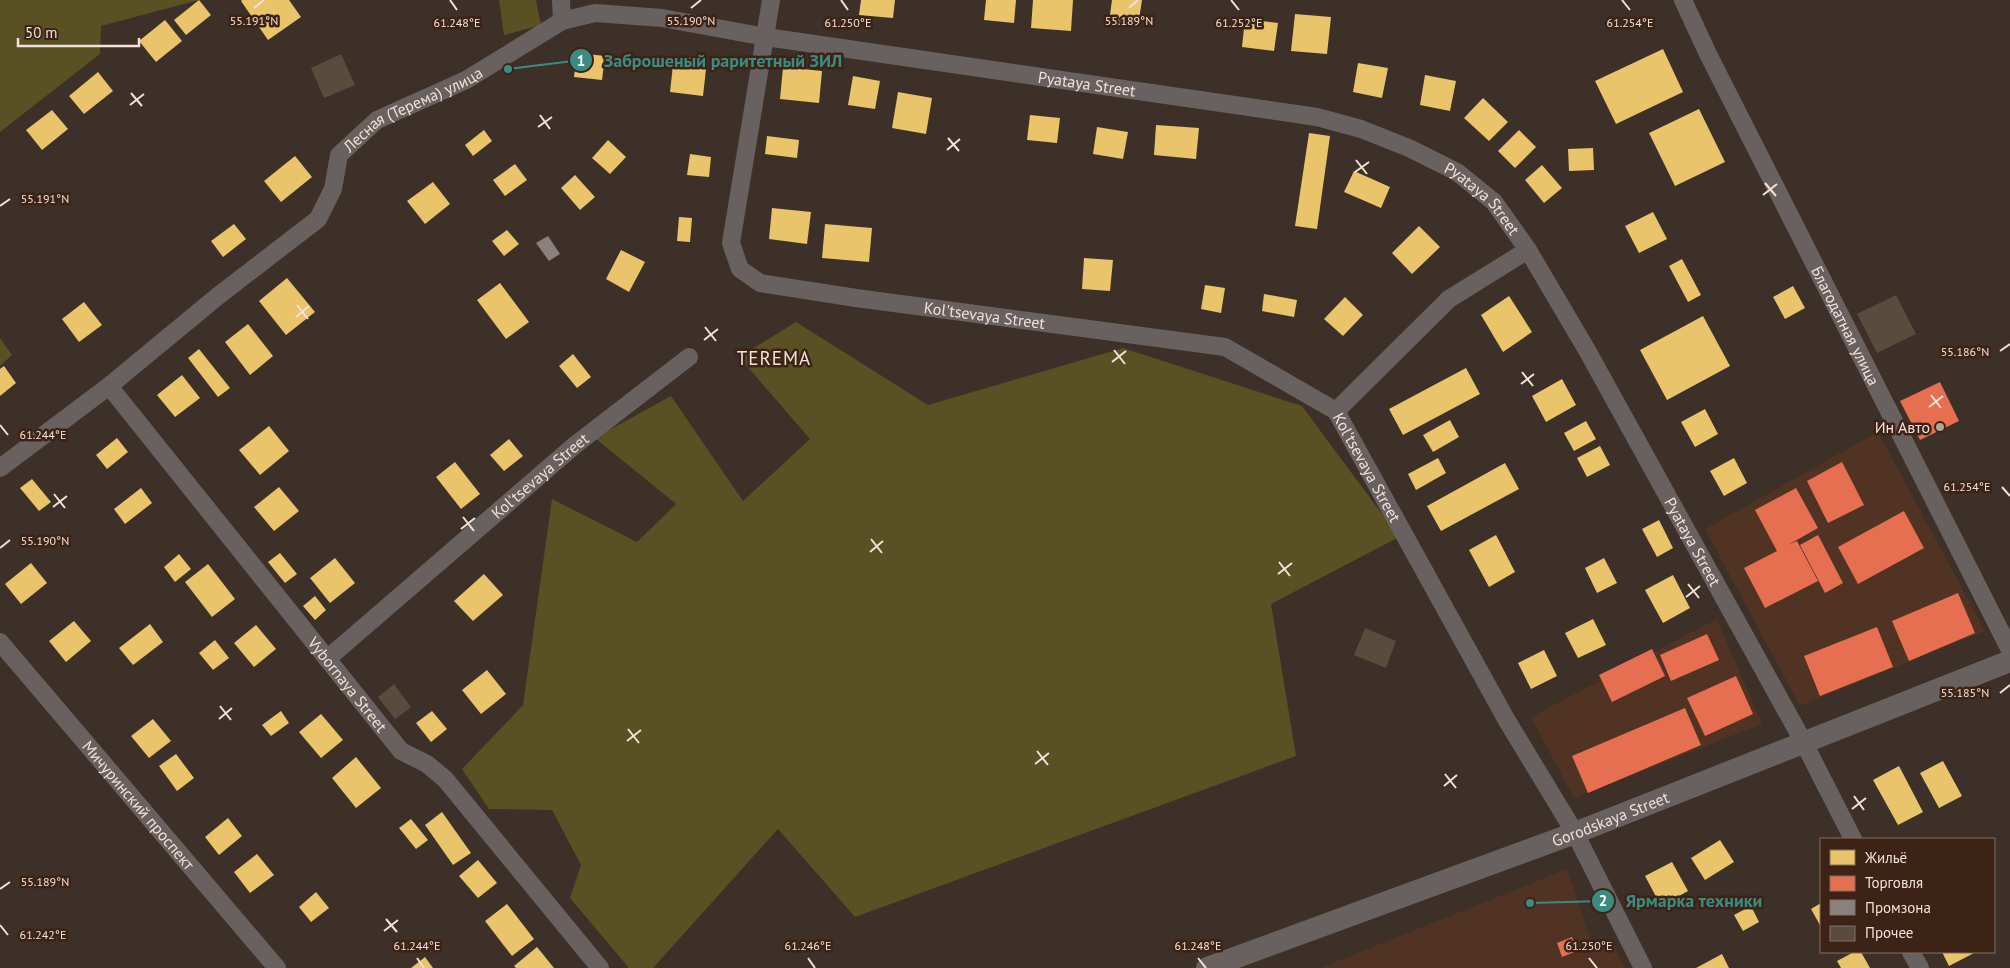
<svg xmlns="http://www.w3.org/2000/svg" width="2010" height="968" font-family="'PT Sans',sans-serif">
  <style>
    .built { fill: #503322 }
    .green { fill: #595023 }
    .homes { fill: #e9c46a }
    .shops { fill: #e76f51 }
    .industry { fill: #8a817c }
    .building { fill: #594c3e }
    .lines { fill: none; stroke-linecap: round; stroke-linejoin: round }
    .minor { stroke: #686160; stroke-width: 18 }
    .tertiary { stroke: #686160; stroke-width: 22 }
    .ticks { fill: none; stroke: #f2e1d8; stroke-width: 2 }
    .poi-dot { fill: #b3a39a; stroke: #3c2315; stroke-width: 2 }
    .labels { text-anchor: middle; stroke-width: 5; stroke-linejoin: round; paint-order: stroke }
    .street-label { font-size: 16px; fill: #f2e1d8; stroke: #3c2315 }
    .poi-label { font-size: 16px; fill: #f2e1d8; stroke: #3c2315; text-anchor: end }
    .quarter-label { font-size: 19px; letter-spacing: 1px; fill: #f2e1d8; stroke: #3c2315 }
    .ticks-label { font-size: 12px; text-anchor: middle; fill: #f2e1d8; stroke: #3c2315; stroke-width: 5; stroke-linejoin: round; paint-order: stroke }
    .leader { fill: none; stroke: #3c8b83; stroke-width: 2 }
    .callout-dot { fill: #3c8b83; stroke: #3c2315; stroke-width: 2 }
    .mark-label { font-size: 15px; text-anchor: middle; font-weight: bold; fill: #fff }
    .callout-label { font-size: 18px; text-anchor: middle; font-weight: bold; fill: #3c8b83; stroke: #3c2315; stroke-width: 5; stroke-linejoin: round; paint-order: stroke }
  </style>
  <rect width="100%" height="100%" fill="#3d3028"/>
  <g class="built">
    <path d="M1878 432 1985 631 1800 706 1705 529Z"/>
    <path d="M1717 619 1762 724 1574 798 1531 717Z"/>
    <path d="M1567 869 1592 942 1610 938 1625 968H1320Z"/>
  </g>
  <g class="green">
    <path d="M0 0H199L101 26 100 54 0 132Z"/>
    <path d="M499 0H536L541 25 504 35Z"/>
    <path d="M796 322 928 405 1123 348 1302 406 1399 537 1271 604 1296 756 855 917 778 829 653 968H629L570 898 581 865 552 810 489 809 462 769 523 705 552 499 637 542 676 504 595 438 671 396 743 501 810 439 739 357Z"/>
    <path d="M0 338 12 355 0 366Z"/>
  </g>
  <g class="homes">
    <path d="M199 0 211 15 186 35 174 20Z"/>
    <path d="M242 0H289L301 17 268 40 241 1Z"/>
    <path d="M861 0H895L893 18 859 15Z"/>
    <path d="M986 0H1016L1014 23 984 20Z"/>
    <path d="M1033 0H1073L1071 31 1031 28Z"/>
    <path d="M1112 0H1142L1138 26 1109 22Z"/>
    <path d="M1295 14 1331 17 1327 54 1291 51Z"/>
    <path d="M1245 19 1278 23 1274 51 1242 47Z"/>
    <path d="M165 20 182 41 156 62 139 41Z"/>
    <path d="M1663 49 1683 92 1616 124 1595 81Z"/>
    <path d="M577 53 605 56 602 80 574 77Z"/>
    <path d="M674 56 707 60 703 96 670 92Z"/>
    <path d="M1358 63 1388 68 1382 98 1353 92Z"/>
    <path d="M783 67 822 71 819 103 780 99Z"/>
    <path d="M98 72 113 91 84 114 69 96Z"/>
    <path d="M1425 75 1456 81 1450 111 1420 105Z"/>
    <path d="M853 76 880 81 875 109 848 105Z"/>
    <path d="M898 92 932 98 926 134 892 128Z"/>
    <path d="M1483 98 1508 122 1489 141 1464 118Z"/>
    <path d="M1699 109 1725 162 1675 186 1649 133Z"/>
    <path d="M52 110 68 129 42 150 26 130Z"/>
    <path d="M1030 115 1060 118 1057 143 1027 140Z"/>
    <path d="M1156 125 1199 128 1196 159 1154 155Z"/>
    <path d="M1097 127 1128 132 1123 159 1093 154Z"/>
    <path d="M484 130 492 141 473 156 465 145Z"/>
    <path d="M1519 130 1536 147 1515 168 1498 151Z"/>
    <path d="M1309 133 1330 136 1317 229 1295 226Z"/>
    <path d="M767 136 799 140 797 158 765 154Z"/>
    <path d="M608 140 626 157 610 174 592 158Z"/>
    <path d="M1593 148 1594 170 1569 171 1568 149Z"/>
    <path d="M690 154 711 157 709 177 687 175Z"/>
    <path d="M295 156 312 177 281 202 264 181Z"/>
    <path d="M515 164 527 180 505 196 493 180Z"/>
    <path d="M1542 165 1562 188 1544 203 1525 180Z"/>
    <path d="M1354 171 1390 187 1381 208 1344 192Z"/>
    <path d="M575 175 595 197 580 210 561 188Z"/>
    <path d="M433 182 450 204 425 224 407 201Z"/>
    <path d="M772 208 811 212 807 244 769 239Z"/>
    <path d="M1653 212 1667 239 1639 253 1625 226Z"/>
    <path d="M679 217 692 218 690 242 677 241Z"/>
    <path d="M234 224 246 239 223 257 211 241Z"/>
    <path d="M825 224 872 228 869 262 822 258Z"/>
    <path d="M1419 226 1440 247 1412 274 1392 253Z"/>
    <path d="M507 230 519 244 504 256 492 241Z"/>
    <path d="M621 250 645 262 629 292 606 279Z"/>
    <path d="M1084 258 1113 260 1110 291 1082 289Z"/>
    <path d="M1682 259 1701 295 1688 302 1669 266Z"/>
    <path d="M287 278 315 312 286 335 259 301Z"/>
    <path d="M500 283 529 322 506 339 477 300Z"/>
    <path d="M1205 285 1225 288 1221 313 1201 309Z"/>
    <path d="M1793 286 1805 308 1785 319 1773 297Z"/>
    <path d="M1264 294 1297 300 1294 317 1262 311Z"/>
    <path d="M1509 296 1532 332 1503 352 1481 315Z"/>
    <path d="M1345 297 1363 315 1343 336 1324 319Z"/>
    <path d="M84 302 102 325 79 342 62 319Z"/>
    <path d="M1703 316 1730 366 1667 400 1640 350Z"/>
    <path d="M248 324 273 356 250 375 225 342Z"/>
    <path d="M199 349 230 388 218 397 188 358Z"/>
    <path d="M573 354 591 377 577 388 559 366Z"/>
    <path d="M4 366 16 383 0 396V369Z"/>
    <path d="M1466 368 1480 394 1403 435 1389 409Z"/>
    <path d="M182 375 200 398 175 417 157 395Z"/>
    <path d="M1562 379 1576 405 1546 422 1532 396Z"/>
    <path d="M1705 409 1718 434 1695 447 1681 422Z"/>
    <path d="M1450 420 1459 437 1433 452 1423 435Z"/>
    <path d="M1586 421 1596 439 1574 451 1564 433Z"/>
    <path d="M269 426 289 451 260 475 239 450Z"/>
    <path d="M117 438 128 452 107 469 96 455Z"/>
    <path d="M509 439 523 456 504 471 490 455Z"/>
    <path d="M1600 446 1610 465 1587 477 1577 458Z"/>
    <path d="M1438 458 1446 473 1416 490 1408 474Z"/>
    <path d="M1734 458 1747 483 1724 496 1710 471Z"/>
    <path d="M455 462 480 494 461 509 436 477Z"/>
    <path d="M1505 463 1519 489 1441 531 1427 506Z"/>
    <path d="M32 479 51 502 39 511 20 488Z"/>
    <path d="M279 487 299 511 274 531 254 507Z"/>
    <path d="M141 488 152 503 125 524 114 509Z"/>
    <path d="M1659 520 1673 548 1657 557 1642 529Z"/>
    <path d="M1496 535 1515 572 1489 587 1469 550Z"/>
    <path d="M280 553 297 574 285 583 268 562Z"/>
    <path d="M179 554 191 569 175 582 164 567Z"/>
    <path d="M335 558 355 583 330 603 310 578Z"/>
    <path d="M1604 558 1617 583 1597 593 1585 568Z"/>
    <path d="M31 563 47 583 21 604 5 584Z"/>
    <path d="M208 564 235 599 212 617 185 582Z"/>
    <path d="M484 574 503 595 473 621 454 601Z"/>
    <path d="M1673 575 1690 608 1663 623 1645 590Z"/>
    <path d="M315 596 326 610 315 620 303 606Z"/>
    <path d="M1593 619 1606 645 1578 658 1565 633Z"/>
    <path d="M74 621 91 641 66 662 49 641Z"/>
    <path d="M150 624 163 642 133 665 119 648Z"/>
    <path d="M256 625 276 649 254 667 234 643Z"/>
    <path d="M215 640 229 658 213 670 199 653Z"/>
    <path d="M1544 650 1557 676 1531 689 1518 663Z"/>
    <path d="M487 670 506 694 481 714 462 690Z"/>
    <path d="M281 711 289 723 271 736 262 725Z"/>
    <path d="M432 711 447 729 431 742 416 723Z"/>
    <path d="M321 714 343 740 321 758 299 732Z"/>
    <path d="M153 719 171 741 149 758 131 736Z"/>
    <path d="M176 754 194 778 177 791 159 766Z"/>
    <path d="M356 757 381 788 356 808 332 778Z"/>
    <path d="M1943 761 1962 796 1939 808 1920 773Z"/>
    <path d="M1899 766 1923 812 1898 825 1873 780Z"/>
    <path d="M442 812 471 853 453 865 425 825Z"/>
    <path d="M228 818 242 836 219 855 205 837Z"/>
    <path d="M411 819 428 840 416 849 399 828Z"/>
    <path d="M1720 840 1734 862 1705 880 1691 858Z"/>
    <path d="M257 854 274 875 250 893 234 872Z"/>
    <path d="M478 860 497 883 478 898 459 876Z"/>
    <path d="M1672 862 1688 891 1661 906 1645 876Z"/>
    <path d="M316 892 329 908 311 922 299 907Z"/>
    <path d="M1821 903V927L1811 909Z"/>
    <path d="M507 904 534 939 512 956 485 921Z"/>
    <path d="M1751 906 1759 922 1743 931 1734 915Z"/>
    <path d="M537 947 554 968H516L514 966Z"/>
    <path d="M1854 952H1861L1870 968H1841L1837 961Z"/>
    <path d="M1942 952H1976L1949 966Z"/>
    <path d="M1722 954 1729 968H1696Z"/>
    <path d="M425 957 433 968H411Z"/>
  </g>
  <g class="shops">
    <path d="M1940 382 1959 421 1920 440 1900 401Z"/>
    <path d="M1842 462 1864 505 1828 523 1807 481Z"/>
    <path d="M1796 488 1818 528 1788 545 1797 541 1818 581 1765 608 1744 568 1777 551 1755 510Z"/>
    <path d="M1904 511 1924 548 1858 584 1838 547Z"/>
    <path d="M1818 535 1843 583 1825 593 1800 545Z"/>
    <path d="M1958 593 1975 633 1909 661 1892 621Z"/>
    <path d="M1877 627 1893 667 1820 696 1804 656Z"/>
    <path d="M1707 634 1719 660 1671 681 1660 655Z"/>
    <path d="M1652 649 1665 676 1612 702 1599 675Z"/>
    <path d="M1736 676 1753 714 1705 736 1687 698Z"/>
    <path d="M1685 708 1701 745 1588 793 1572 756Z"/>
    <path d="M1572 937 1577 951 1562 957 1557 943Z"/>
  </g>
  <path class="industry" d="M548 236 560 254 549 261 536 243Z"/>
  <g class="building">
    <path d="M341 54 355 85 324 98 311 68Z"/>
    <path d="M1896 295 1916 334 1877 353 1857 314Z"/>
    <path d="M1365 628 1396 641 1386 668 1354 655Z"/>
    <path d="M394 684 411 707 395 719 378 697Z"/>
  </g>
  <g class="lines">
    <g class="minor">
      <path d="M561 0 562 21"/>
      <path id="s1" d="M771 0 731 243 740 269 760 283 856 298 1225 347 1336 411 1506 719 1575 833 1643 968"/>
      <path id="s2" d="M1683 0 1708 54 2010 650"/>
      <path id="s3" d="M109 386 401 751 427 764 445 779 600 968"/>
      <path d="M1336 411 1449 299 1528 250"/>
      <path id="s4" d="M0 468 109 386 218 296 318 219 333 189 339 155 377 120 466 80 562 21 595 13 662 18 766 37 1317 117 1361 129 1409 148 1457 172 1494 202 1528 250 1588 352 1804 743 1853 839"/>
      <path id="s5" d="M0 642 277 968"/>
      <path id="s6" d="M327 659 575 445 689 357"/>
      <path d="M1911 952 1920 968"/>
    </g>
    <path class="tertiary" id="s7" d="M1207 968 1575 833 2010 661"/>
  </g>
  <path class="ticks" d="M450 0 457 10M841 0 848 10M1231 0 1239 10M1622 0 1630 10M254 8 264 0M691 8 701 0M1129 8 1138 0M131 93 142 106M130 105 144 94M540 115 550 129M538 127 552 117M948 138 959 151M947 150 960 139M1356 160 1367 174M1355 172 1369 162M1765 183 1776 196M1763 195 1777 184M0 206 10 199M297 305 308 319M296 317 309 306M705 327 716 341M704 340 718 329M1114 350 1125 364M2000 351 2010 344M1112 362 1126 351M1522 372 1533 386M1521 384 1534 374M1931 395 1941 408M1929 407 1943 396M0 425 8 435M2002 487 2010 496M54 494 65 508M53 507 67 496M463 517 474 531M461 529 475 518M871 539 882 553M0 548 10 540M870 552 883 541M1279 562 1290 576M1278 574 1292 563M1688 584 1699 598M1686 597 1700 586M2000 693 2010 685M220 706 231 720M219 719 232 708M628 729 639 743M627 741 641 730M1037 751 1048 765M1035 764 1049 753M1445 774 1456 788M1444 786 1457 775M1854 796 1864 810M1852 809 1866 798M0 889 10 882M386 919 397 932M0 925 8 935M384 931 398 920M417 958 424 968M808 958 815 968M1198 958 1206 968M1589 958 1597 968"/>
  <circle class="poi-dot" cx="1940" cy="427" r="5"/>
  <g class="labels">
    <g class="street-label">
      <text dy="6" stroke="none"><textPath href="#s4" startOffset="1265">Pyataya Street</textPath></text>
      <text dy="6" stroke="none"><textPath href="#s4" startOffset="560">Лесная (Терема) улица</textPath></text>
      <text dy="6" stroke="none"><textPath href="#s4" startOffset="1685">Pyataya Street</textPath></text>
      <text dy="6" stroke="none"><textPath href="#s1" startOffset="525">Kol'tsevaya Street</textPath></text>
      <text dy="6" stroke="none"><textPath href="#s2" startOffset="364">Благодатная улица</textPath></text>
      <text dy="6" stroke="none"><textPath href="#s1" startOffset="960">Kol'tsevaya Street</textPath></text>
      <text dy="6" stroke="none"><textPath href="#s6" startOffset="281">Kol'tsevaya Street</textPath></text>
      <text dy="6" stroke="none"><textPath href="#s4" startOffset="2090">Pyataya Street</textPath></text>
      <text dy="6" stroke="none"><textPath href="#s3" startOffset="382">Vybornaya Street</textPath></text>
      <text dy="6" stroke="none"><textPath href="#s5" startOffset="214">Мичуринский проспект</textPath></text>
      <text dy="6" stroke="none"><textPath href="#s7" startOffset="430">Gorodskaya Street</textPath></text>
    </g>
    <g class="poi-label">
      <text x="1930" y="433">Ин Авто</text>
    </g>
    <g class="quarter-label">
      <text x="774" y="365">TEREMA</text>
    </g>
  </g>
  <g class="ticks-label">
    <text x="691" y="25">55.190°N</text>
    <text x="254" y="25">55.191°N</text>
    <text x="1129" y="25">55.189°N</text>
    <text x="457" y="27">61.248°E</text>
    <text x="848" y="27">61.250°E</text>
    <text x="1239" y="27">61.252°E</text>
    <text x="1630" y="27">61.254°E</text>
    <text x="45" y="203">55.191°N</text>
    <text x="1965" y="356">55.186°N</text>
    <text x="43" y="439">61.244°E</text>
    <text x="1967" y="491">61.254°E</text>
    <text x="45" y="545">55.190°N</text>
    <text x="1965" y="697">55.185°N</text>
    <text x="45" y="886">55.189°N</text>
    <text x="43" y="939">61.242°E</text>
    <text x="417" y="950">61.244°E</text>
    <text x="808" y="950">61.246°E</text>
    <text x="1198" y="950">61.248°E</text>
    <text x="1589" y="950">61.250°E</text>
  </g>
  <path class="leader" d="M508 69L581 60M1530 903L1603 901"/>
  <g class="callout-dot">
    <circle cx="508" cy="69" r="5"/>
    <circle cx="1530" cy="903" r="5"/>
    <circle cx="581" cy="60" r="12"/>
    <circle cx="1603" cy="901" r="12"/>
  </g>
  <g class="mark-label">
    <text x="581" y="66">1</text>
    <text x="1603" y="906">2</text>
  </g>
  <g class="callout-label">
    <text x="723" y="67">Заброшеный раритетный ЗИЛ</text>
    <text x="1694" y="907">Ярмарка техники</text>
  </g>
  <rect x="1820" y="838" width="175" height="115" fill="#3c2315" stroke="#856f63"/>
  <rect x="1830" y="850" width="25" height="15" fill="#e9c46a" stroke="#856f63"/>
  <text x="1865" y="863" font-size="15" fill="#f2e1d8">Жильё</text>
  <rect x="1830" y="876" width="25" height="15" fill="#e76f51" stroke="#856f63"/>
  <text x="1865" y="888" font-size="15" fill="#f2e1d8">Торговля</text>
  <rect x="1830" y="900" width="25" height="15" fill="#8a817c" stroke="#856f63"/>
  <text x="1865" y="913" font-size="15" fill="#f2e1d8">Промзона</text>
  <rect x="1830" y="926" width="25" height="15" fill="#594c3e" stroke="#856f63"/>
  <text x="1865" y="938" font-size="15" fill="#f2e1d8">Прочее</text>
  <path d="M18 38v8h121v-8" fill="none" stroke="#f2e1d8" stroke-width="2.5"/>
  <text x="25" y="38" font-size="15" fill="#f2e1d8" stroke="#3c2315" stroke-width="4" paint-order="stroke">50 m</text>
</svg>
